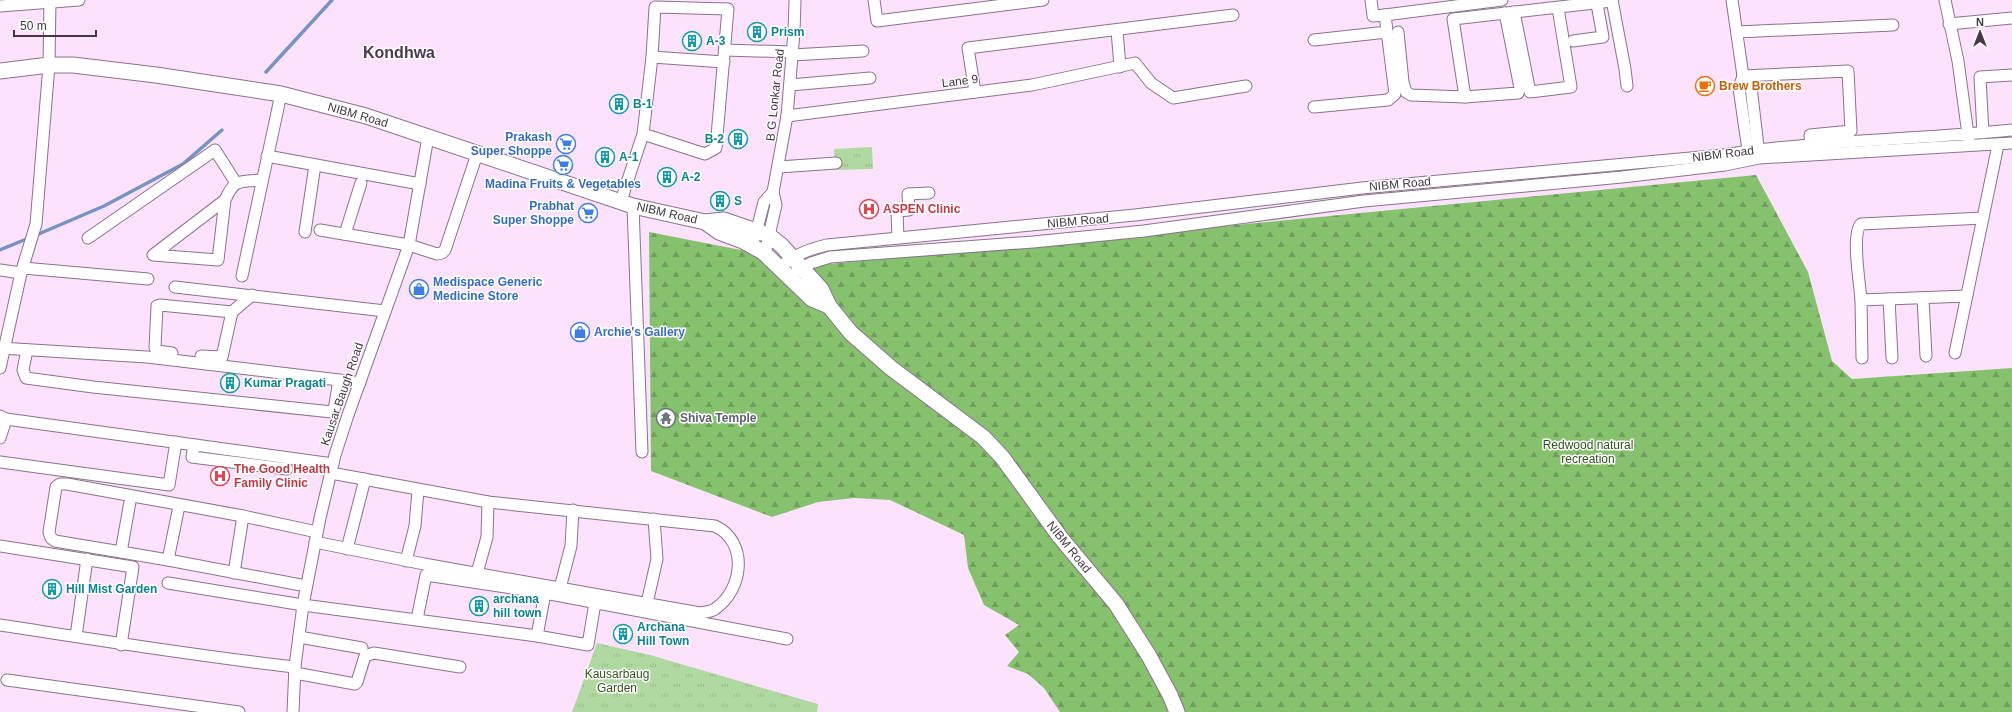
<svg xmlns="http://www.w3.org/2000/svg" width="2012" height="712" font-family="Arial,sans-serif">
  <style>
    .forest { fill: url(#forest-firs) }
    .park { fill: url(#park-tufts) }
    .lines { fill: none; stroke-linecap: round; stroke-linejoin: round }
    .stream { stroke: #7594c2; stroke-width: 3.5 }
    .minor-casing { stroke: #8a728b; stroke-width: 13 }
    .major-casing { stroke: #8a728b; stroke-width: 17 }
    .minor { stroke: #fff; stroke-width: 11 }
    .major { stroke: #fff; stroke-width: 15 }
    .labels { text-anchor: middle; stroke-width: 3; stroke-linejoin: round; paint-order: stroke }
    .culture-label { font-size: 12px; font-weight: bold; fill: #0d838f; stroke: #fff; text-anchor: start }
    .street-label { font-size: 12px; fill: #433843; stroke: #fff }
    .food-label { font-size: 12px; font-weight: bold; fill: #c56008; stroke: #fff; text-anchor: start }
    .shop-label { font-size: 12px; font-weight: bold; fill: #366cbe; stroke: #fff; text-anchor: end }
    .health-label { font-size: 12px; font-weight: bold; fill: #be3a42; stroke: #fff; text-anchor: start }
    .worship-label { font-size: 12px; font-weight: bold; fill: #5b616d; stroke: #fff; text-anchor: start }
    .park-label { font-size: 12px; fill: #2e541c; stroke: #fff }
    .district-label { font-size: 16px; font-weight: bold; fill: #4d384f; stroke: #fff }
  </style>
  <defs>
    <pattern id="forest-firs" width="22" height="20" patternUnits="userSpaceOnUse"><rect width="22" height="20" fill="#86c16e"/><path d="M5 1l3.5 6h-7zM16 11l3.5 6h-7z" fill="#6f9e5c"/></pattern>
    <pattern id="park-tufts" width="24" height="20" patternUnits="userSpaceOnUse"><rect width="24" height="20" fill="#b0d9a1"/><path d="M3 7l-1-3M5 7V3M7 7l1-3M15 17l-1-3M17 17v-4M19 17l1-3" fill="none" stroke="#99bb8c"/></pattern>
  </defs>
  <rect width="100%" height="100%" fill="#fde2fe"/>
  <path class="forest" d="M1756 175 1808 272 1832 361 1852 379 2012 368V712H1060L1044 688 1028 674 1007 666 1019 652 1005 635 1019 625 984 605 968 568 964 535 890 500 854 498 818 502 772 517 651 471 649 232 818 265Z"/>
  <g class="park">
    <path d="M872 147 873 169 835 170 834 149Z"/>
    <path d="M597 643 650 655 818 704 817 712H572Z"/>
  </g>
  <g class="lines">
    <g class="stream">
      <path d="M266 72 332 0"/>
      <path d="M34 236 104 206 183 164 222 130"/>
      <path d="M0 250 29 238"/>
    </g>
    <defs>
      <g id="minor">
        <path d="M874 0 877 21 1043 0"/>
        <path d="M1371 0 1373 16 1385 15"/>
        <path d="M1612 0 1625 69 1627 86"/>
        <path d="M1732 0 1743 76 1739 88 1749 157"/>
        <path d="M1945 0 1958 61 1969 142"/>
        <path d="M0 6 79 0"/>
        <path d="M1514 12 1530 92 1571 87 1558 8"/>
        <path d="M1949 24 2012 18"/>
        <path d="M1117 30 1120 67"/>
        <path d="M1398 32 1403 82 1406 92 1411 95 1465 97 1453 19 1612 1"/>
        <path d="M1737 32 1893 25"/>
        <path d="M1314 40 1387 32"/>
        <path d="M1573 41 1603 37 1597 4"/>
        <path d="M725 50 792 52"/>
        <path d="M792 55 863 51"/>
        <path d="M652 57 724 62"/>
        <path d="M1743 76 1848 71 1851 131 1810 135 1811 146"/>
        <path d="M1743 76 1751 87 1759 155"/>
        <path d="M790 85 870 78"/>
        <path d="M975 92 968 48 1233 15"/>
        <path d="M1465 97 1518 93 1520 88 1505 13"/>
        <path d="M1314 107 1388 100 1395 94 1385 15 1502 0"/>
        <path d="M787 116 1032 85 1135 63 1151 83 1173 98 1246 86"/>
        <path d="M1983 133 1980 77 2012 75"/>
        <path d="M267 156 420 184"/>
        <path d="M779 167 836 163"/>
        <path d="M225 200 218 260 153 255 225 200C235 178 239 182 261 180"/>
        <path d="M621 201 643 134 652 57 655 7 728 9 716 148 705 154 643 134"/>
        <path d="M633 206 642 452"/>
        <path d="M320 230 409 245 437 254 442 253 445 250 477 154"/>
        <path d="M305 232 315 165"/>
        <path d="M345 234 361 183"/>
        <path d="M755 237 764 202 773 192"/>
        <path d="M88 238 215 150 236 183"/>
        <path d="M898 238 897 211 909 210 908 194 929 193"/>
        <path d="M765 253 776 205 773 192 787 116 794 32 795 0"/>
        <path d="M780 267C794 255 808 249 827 245L1135 215 1362 188 1723 155C1818 140 1916 140 2012 130"/>
        <path d="M23 268 148 279"/>
        <path d="M0 270 21 273"/>
        <path d="M796 272 811 263 830 257 1033 242 1144 231 1364 201 1622 177 1725 165 1759 158 2012 143"/>
        <path d="M242 276 281 94"/>
        <path d="M175 287 385 311"/>
        <path d="M1923 298 1926 356"/>
        <path d="M1889 299 1892 358"/>
        <path d="M1861 300C1860 284 1851 234 1861 224L1983 218"/>
        <path d="M0 348 147 357 339 380"/>
        <path d="M27 350 23 370 26 378 93 387 332 412 334 410 339 380 360 383"/>
        <path d="M172 353 158 351 155 348 157 306 160 305 232 312 252 295"/>
        <path d="M1955 353 1998 145"/>
        <path d="M201 356 222 357 232 312"/>
        <path d="M1862 358 1861 300 1967 296"/>
        <path d="M0 368 21 273 36 224 49 65 50 0"/>
        <path d="M0 416 6 419 333 464"/>
        <path d="M0 438 6 419"/>
        <path d="M194 445 192 457 287 469"/>
        <path d="M0 462 169 485 176 442"/>
        <path d="M131 496 121 552 55 541 51 538 49 532 56 487 60 484H67L243 516 317 532"/>
        <path d="M315 542 424 564 700 613C704 612 711 612 715 609 743 590 749 542 715 526L488 502 331 473"/>
        <path d="M0 546 133 567 121 645"/>
        <path d="M347 549 365 479"/>
        <path d="M121 552 168 560 179 506"/>
        <path d="M168 560 306 586"/>
        <path d="M406 561 415 526 418 490"/>
        <path d="M234 573 243 516"/>
        <path d="M477 573 487 537 488 502"/>
        <path d="M168 583 303 605 537 636 545 593 787 639"/>
        <path d="M560 588 571 546 573 510"/>
        <path d="M647 603 657 559 654 519"/>
        <path d="M417 619 426 575 545 593"/>
        <path d="M0 625C98 640 196 656 295 667"/>
        <path d="M76 636 87 559"/>
        <path d="M537 636 588 645 595 603"/>
        <path d="M299 637 362 648"/>
        <path d="M295 673 355 684 357 682 365 656 374 653 460 667"/>
        <path d="M7 680 239 712"/>
        <path d="M293 712 295 666 303 605 320 518 335 455 348 415 409 245 428 137"/>
      </g>
      <g id="major">
        <path d="M0 71 49 65H73L156 75 281 94 366 116 633 206 705 222 724 220 768 235 781 245 821 289 829 306 851 333 891 368 983 437 1002 457 1060 537 1116 604 1149 656 1170 695 1177 712"/>
        <path d="M705 222 719 232 743 241 763 252 812 299 829 306"/>
      </g>
    </defs>
    <use href="#minor" class="minor-casing"/>
    <use href="#major" class="major-casing"/>
    <use href="#minor" class="minor"/>
    <use href="#major" class="major"/>
  </g>
  <defs>
    <symbol id="building-ring" viewBox="-11 -11 22 22"><circle r="9.5" fill="#fff" stroke="#0f9aa8" stroke-width="1.5"/><path d="M-4-6H4V6H1V3H-1V6H-4ZM-2.5-4.3h1.7v1.8h-1.7ZM.8-4.3h1.7v1.8H.8ZM-2.5-1h1.7V.8h-1.7ZM.8-1h1.7V.8H.8Z" fill="#0f9aa8"/></symbol>
    <symbol id="cafe-ring" viewBox="-11 -11 22 22"><circle r="9.5" fill="#fff" stroke="#e8710a" stroke-width="1.5"/><path d="M-5.5-4.5H6V0H3Q3 3.5 0 3.5H-2.5Q-5.5 3.5-5.5 0ZM3-3.2v2h1.7v-2ZM-6 4.5H4V6H-6Z" fill="#e8710a"/></symbol>
    <symbol id="supermarket-ring" viewBox="-11 -11 22 22"><circle r="9.5" fill="#fff" stroke="#3f7fe0" stroke-width="1.5"/><path d="M-6-5.5h2.5l.6 2H6L4.5 2H-2.5L-4.4-4H-6ZM-1.5 3.2a1.3 1.3 0 1 0 .1 0ZM3 3.2a1.3 1.3 0 1 0 .1 0Z" fill="#3f7fe0"/></symbol>
    <symbol id="hospital-ring" viewBox="-11 -11 22 22"><circle r="9.5" fill="#fff" stroke="#e0444e" stroke-width="1.5"/><path d="M-5-5h3v3.5h4V-5h3V5h-3V1.5h-4V5h-3Z" fill="#e0444e"/></symbol>
    <symbol id="shop-ring" viewBox="-11 -11 22 22"><circle r="9.5" fill="#fff" stroke="#3f7fe0" stroke-width="1.5"/><path d="M-5-2.5h2.3a2.7 3.5 0 0 1 5.4 0H5L5.5 6h-11ZM-1.5-2.5h3a1.5 2.3 0 0 0-3 0Z" fill="#3f7fe0"/></symbol>
    <symbol id="temple-ring" viewBox="-11 -11 22 22"><circle r="9.5" fill="#fff" stroke="#6b7280" stroke-width="1.5"/><path d="M0-6L5-2H3V0L6.5 2.5H4V6H1.5V3h-3V6H-4V2.5H-6.5L-3 0V-2H-5Z" fill="#6b7280"/></symbol>
  </defs>
  <g fill-rule="evenodd">
    <use href="#building-ring" x="746" y="21" width="22" height="22"/>
    <use href="#building-ring" x="681" y="30" width="22" height="22"/>
    <use href="#cafe-ring" x="1694" y="75" width="22" height="22"/>
    <use href="#building-ring" x="608" y="93" width="22" height="22"/>
    <use href="#building-ring" x="727" y="128" width="22" height="22"/>
    <use href="#supermarket-ring" x="555" y="133" width="22" height="22"/>
    <use href="#building-ring" x="594" y="146" width="22" height="22"/>
    <use href="#supermarket-ring" x="552" y="154" width="22" height="22"/>
    <use href="#building-ring" x="656" y="166" width="22" height="22"/>
    <use href="#building-ring" x="709" y="190" width="22" height="22"/>
    <use href="#hospital-ring" x="858" y="198" width="22" height="22"/>
    <use href="#supermarket-ring" x="577" y="202" width="22" height="22"/>
    <use href="#shop-ring" x="408" y="278" width="22" height="22"/>
    <use href="#shop-ring" x="569" y="321" width="22" height="22"/>
    <use href="#building-ring" x="219" y="372" width="22" height="22"/>
    <use href="#temple-ring" x="655" y="407" width="22" height="22"/>
    <use href="#hospital-ring" x="209" y="465" width="22" height="22"/>
    <use href="#building-ring" x="41" y="578" width="22" height="22"/>
    <use href="#building-ring" x="468" y="595" width="22" height="22"/>
    <use href="#building-ring" x="612" y="623" width="22" height="22"/>
  </g>
  <g class="labels">
    <g class="culture-label">
      <text x="771" y="36">Prism</text>
      <text x="706" y="45">A-3</text>
      <text x="633" y="108">B-1</text>
      <text x="724" y="143" text-anchor="end">B-2</text>
      <text x="619" y="161">A-1</text>
      <text x="681" y="181">A-2</text>
      <text x="734" y="205">S</text>
      <text x="244" y="387">Kumar Pragati</text>
      <text x="66" y="593">Hill Mist Garden</text>
      <text x="493" y="603">archana<tspan x="493" dy="14">hill town</tspan></text>
      <text x="637" y="631">Archana<tspan x="637" dy="14">Hill Town</tspan></text>
    </g>
    <g class="street-label">
      <text transform="translate(960 81) rotate(-7)" y="4">Lane 9</text>
      <text transform="translate(775 95) rotate(-84)" y="4">B G Lonkar Road</text>
      <text transform="translate(358 115) rotate(16)" y="4">NIBM Road</text>
      <text transform="translate(1723 154) rotate(-7)" y="4">NIBM Road</text>
      <text transform="translate(1400 184) rotate(-5)" y="4">NIBM Road</text>
      <text transform="translate(667 213) rotate(13)" y="4">NIBM Road</text>
      <text transform="translate(1078 221) rotate(-5)" y="4">NIBM Road</text>
      <text transform="translate(342 394) rotate(-71)" y="4">Kausar Baugh Road</text>
      <text transform="translate(1069 547) rotate(51)" y="4">NIBM Road</text>
    </g>
    <g class="food-label">
      <text x="1719" y="90">Brew Brothers</text>
    </g>
    <g class="shop-label">
      <text x="552" y="141">Prakash<tspan x="552" dy="14">Super Shoppe</tspan></text>
      <text x="563" y="188" text-anchor="middle">Madina Fruits &amp; Vegetables</text>
      <text x="574" y="210">Prabhat<tspan x="574" dy="14">Super Shoppe</tspan></text>
      <text x="433" y="286" text-anchor="start">Medispace Generic<tspan x="433" dy="14">Medicine Store</tspan></text>
      <text x="594" y="336" text-anchor="start">Archie's Gallery</text>
    </g>
    <g class="health-label">
      <text x="883" y="213">ASPEN Clinic</text>
      <text x="234" y="473">The Good Health<tspan x="234" dy="14">Family Clinic</tspan></text>
    </g>
    <g class="worship-label">
      <text x="680" y="422">Shiva Temple</text>
    </g>
    <g class="park-label">
      <text x="1588" y="449">Redwood natural<tspan x="1588" dy="14">recreation</tspan></text>
      <text x="617" y="678">Kausarbaug<tspan x="617" dy="14">Garden</tspan></text>
    </g>
    <g class="district-label">
      <text x="399" y="58">Kondhwa</text>
    </g>
  </g>
  <g transform="translate(1980 32)" stroke="#ffffff" stroke-width="3" paint-order="stroke">
  <path d="M0-3L7 15L0 10L-7 15Z" fill="#433843"/>
  <text y="-6" font-size="11" font-weight="bold" text-anchor="middle" fill="#433843">N</text>
  </g>
  <path d="M14 30v6h82v-6" fill="none" stroke="#433843" stroke-width="2"/>
  <text x="20" y="30" font-size="12" fill="#433843" stroke="#ffffff" stroke-width="3" paint-order="stroke">50 m</text>
</svg>
